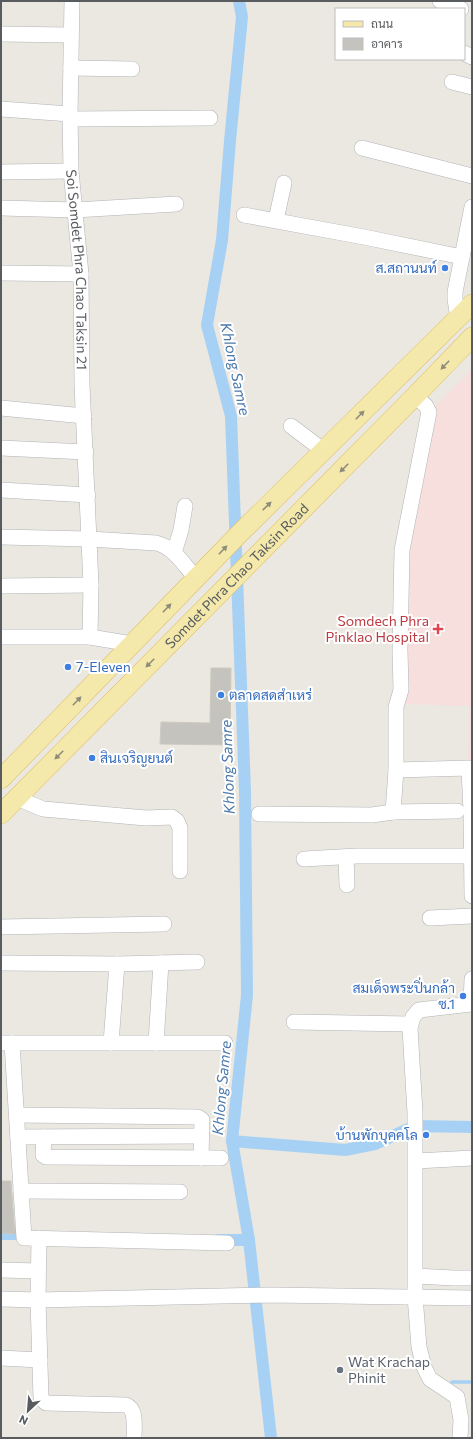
<svg xmlns="http://www.w3.org/2000/svg" width="473" height="1439" font-family="Commissioner,Sarabun,sans-serif">
  <style>
    .medical { fill: #f7dfdd }
    .lines { fill: none; stroke-linecap: round; stroke-linejoin: round }
    .stream { stroke: #a7d1f4; stroke-width: 3.5 }
    .canal { stroke: #a7d1f4; stroke-width: 12 }
    .building { fill: #c5c3bd; stroke: #cecac0 }
    .minor-casing { stroke: #b1b3b7; stroke-width: 16 }
    .major-casing { stroke: #dfbe64; stroke-width: 20 }
    .minor { stroke: #fff; stroke-width: 15 }
    .major { stroke: #f4e9ab; stroke-width: 19 }
    .oneway { fill: #8f8d7a }
    .shop-dot { fill: #3f7fe0; stroke: #fff; stroke-width: 1.5 }
    .health-dot { fill: #e0444e; stroke: #fff; stroke-width: 1.5 }
    .worship-dot { fill: #6b7280; stroke: #fff; stroke-width: 1.5 }
    .labels { text-anchor: middle; stroke-width: 4; stroke-linejoin: round; paint-order: stroke }
    .shop-label { font-size: 14px; fill: #366cbe; stroke: #fff; text-anchor: end }
    .street-label { font-size: 14px; fill: #595c5f; stroke: #fff }
    .health-label { font-size: 14px; fill: #be3a42; stroke: #fff; text-anchor: end }
    .worship-label { font-size: 14px; fill: #5b616d; stroke: #fff; text-anchor: start }
    .water-label { font-size: 15px; font-style: italic; fill: #4b79ab; stroke: #fff }
  </style>
  <rect width="100%" height="100%" fill="#eae8e0"/>
  <path class="medical" d="M472 369V763H468L469 706 403 704 406 554 435 406Z"/>
  <g class="lines">
    <path class="stream" d="M452 1382H472"/>
    <g class="canal">
      <path d="M239 1 242 17 230 141 222 240 207 325 231 416 245 791 247 995 232 1141 249 1240 271 1438"/>
      <path d="M232 1141 345 1150 375 1144 415 1126 472 1127"/>
      <path d="M1 1234H20"/>
      <path d="M218 1240H249"/>
    </g>
  </g>
  <g class="building">
    <path d="M211 668H231L230 745 160 744 161 722 210 723Z"/>
    <path d="M1 1181H11L15 1234 1 1233Z"/>
  </g>
  <g class="lines">
    <defs>
      <g id="minor">
        <path id="s1" d="M72 1 70 114 71 171 81 274 82 385 91 585 90 637"/>
        <path d="M440 1 461 9"/>
        <path d="M1 34 70 35"/>
        <path d="M464 53 472 57"/>
        <path d="M71 68 132 69"/>
        <path d="M452 82 472 87"/>
        <path d="M1 109 70 114"/>
        <path d="M70 119 210 118"/>
        <path d="M362 148 472 176"/>
        <path d="M1 172 71 171"/>
        <path d="M1 208 75 210 176 204"/>
        <path d="M244 215 364 237 462 257"/>
        <path d="M276 220 284 183"/>
        <path d="M1 273 81 274"/>
        <path d="M458 318 455 299V292L472 207"/>
        <path d="M1 408 84 416"/>
        <path d="M291 426 324 451"/>
        <path d="M1 448 86 452"/>
        <path d="M1 490 88 495"/>
        <path d="M1 537 89 539 156 543C174 547 184 565 196 578"/>
        <path d="M174 553 181 530 185 506"/>
        <path d="M1 586 91 585"/>
        <path d="M1 637H90L132 644"/>
        <path d="M396 770 469 768 471 812 472 896"/>
        <path d="M17 798 43 809 146 818 172 817 177 821 180 828V871"/>
        <path d="M393 812 396 770V707L401 690 400 650 402 550 429 412 426 406 415 396"/>
        <path d="M259 814 372 815 393 812 457 811"/>
        <path d="M346 857 347 885"/>
        <path d="M304 859 357 856H471"/>
        <path d="M430 918 472 916"/>
        <path d="M1 927 164 924"/>
        <path d="M1 963 117 964 197 962"/>
        <path d="M294 1022 410 1024"/>
        <path d="M1 1043H225"/>
        <path d="M12 1043 24 1238 227 1243"/>
        <path d="M111 1043 117 964"/>
        <path d="M156 1043 161 963"/>
        <path d="M17 1115 198 1117 202 1120 201 1158"/>
        <path d="M18 1137 201 1136"/>
        <path d="M44 1137 43 1155 46 1157 221 1158"/>
        <path d="M416 1161 472 1158"/>
        <path d="M21 1191 180 1192"/>
        <path d="M39 1238 38 1300 41 1398 46 1403 126 1405C137 1409 134 1427 134 1438"/>
        <path d="M1 1270 38 1271"/>
        <path d="M416 1276 453 1278H472"/>
        <path d="M1 1299 38 1300 271 1295 472 1298"/>
        <path d="M1 1358 40 1360"/>
        <path d="M460 1438 461 1420 457 1397 430 1379 424 1367 419 1347 415 1296V1113L410 1028 413 1017 419 1010 471 1004 472 979"/>
      </g>
      <g id="major">
        <path d="M1 779 239 534 472 304"/>
        <path id="s2" d="M1 814 415 396 472 337"/>
      </g>
    </defs>
    <use href="#minor" class="minor-casing"/>
    <use href="#major" class="major-casing"/>
    <use href="#minor" class="minor"/>
    <use href="#major" class="major"/>
  </g>
  <defs><path id="oneway-solid" d="M-6-.8H1V-3.2L6.5 0L1 3.2V.8H-6Z"/></defs>
  <g class="oneway">
    <use href="#oneway-solid" transform="translate(445 365) rotate(134)"/>
    <use href="#oneway-solid" transform="translate(360 415) rotate(-45)"/>
    <use href="#oneway-solid" transform="translate(344 468) rotate(135)"/>
    <use href="#oneway-solid" transform="translate(267 506) rotate(-44)"/>
    <use href="#oneway-solid" transform="translate(223 550) rotate(-46)"/>
    <use href="#oneway-solid" transform="translate(167 608) rotate(-46)"/>
    <use href="#oneway-solid" transform="translate(150 663) rotate(135)"/>
    <use href="#oneway-solid" transform="translate(77 701) rotate(-46)"/>
    <use href="#oneway-solid" transform="translate(59 755) rotate(135)"/>
  </g>
  <g class="shop-dot">
    <circle cx="445" cy="268" r="4"/>
    <circle cx="68" cy="667" r="4"/>
    <circle cx="221" cy="695" r="4"/>
    <circle cx="92" cy="758" r="4"/>
    <circle cx="463" cy="996" r="4"/>
    <circle cx="426" cy="1135" r="4"/>
  </g>
  <path class="health-dot" d="M436 623h4v4h4v4h-4v4h-4v-4h-4v-4h4z"/>
  <circle class="worship-dot" cx="340" cy="1370" r="4"/>
  <g class="labels">
    <g class="shop-label">
      <text x="437" y="273">ส.สถานนท์</text>
      <text x="76" y="672" text-anchor="start">7-Eleven</text>
      <text x="229" y="700" text-anchor="start">ตลาดสดสำเหร่</text>
      <text x="100" y="763" text-anchor="start">สินเจริญยนต์</text>
      <text x="455" y="993">สมเด็จพระปิ่นกล้า<tspan x="455" dy="16">ซ.1</tspan></text>
      <text x="418" y="1140">บ้านพักบุคคโล</text>
    </g>
    <g class="street-label">
      <text dy="5" stroke="none"><textPath href="#s1" startOffset="269">Soi Somdet Phra Chao Taksin 21</textPath></text>
      <text dy="5" stroke="none"><textPath href="#s2" startOffset="335">Somdet Phra Chao Taksin Road</textPath></text>
    </g>
    <g class="health-label">
      <text x="429" y="626">Somdech Phra<tspan x="429" dy="16">Pinklao Hospital</tspan></text>
    </g>
    <g class="worship-label">
      <text x="348" y="1367">Wat Krachap<tspan x="348" dy="16">Phinit</tspan></text>
    </g>
    <g class="water-label">
      <text transform="translate(235 369) rotate(78)" y="5">Khlong Samre</text>
      <text transform="translate(228 767) rotate(-92)" y="5">Khlong Samre</text>
      <text transform="translate(222 1088) rotate(-85)" y="5">Khlong Samre</text>
    </g>
  </g>
  <rect width="473" height="1439" fill="none" stroke="#595c5f" stroke-width="4"/>
  <rect x="335" y="8" width="130" height="52" fill="#ffffff" stroke="#bdbebf"/>
  <rect x="343" y="21" width="20" height="6" fill="#f4e9ab" stroke="#bdbebf"/>
  <text x="371" y="28" font-size="12" fill="#595c5f">ถนน</text>
  <rect x="343" y="38" width="20" height="12" fill="#c5c3bd" stroke="#bdbebf"/>
  <text x="371" y="48" font-size="12" fill="#595c5f">อาคาร</text>
  <g transform="translate(28 1411) rotate(206)" stroke="#ffffff" stroke-width="3" paint-order="stroke">
  <path d="M0-3L7 15L0 10L-7 15Z" fill="#595c5f"/>
  <text y="-6" font-size="11" font-weight="bold" text-anchor="middle" fill="#595c5f">N</text>
  </g>
</svg>
